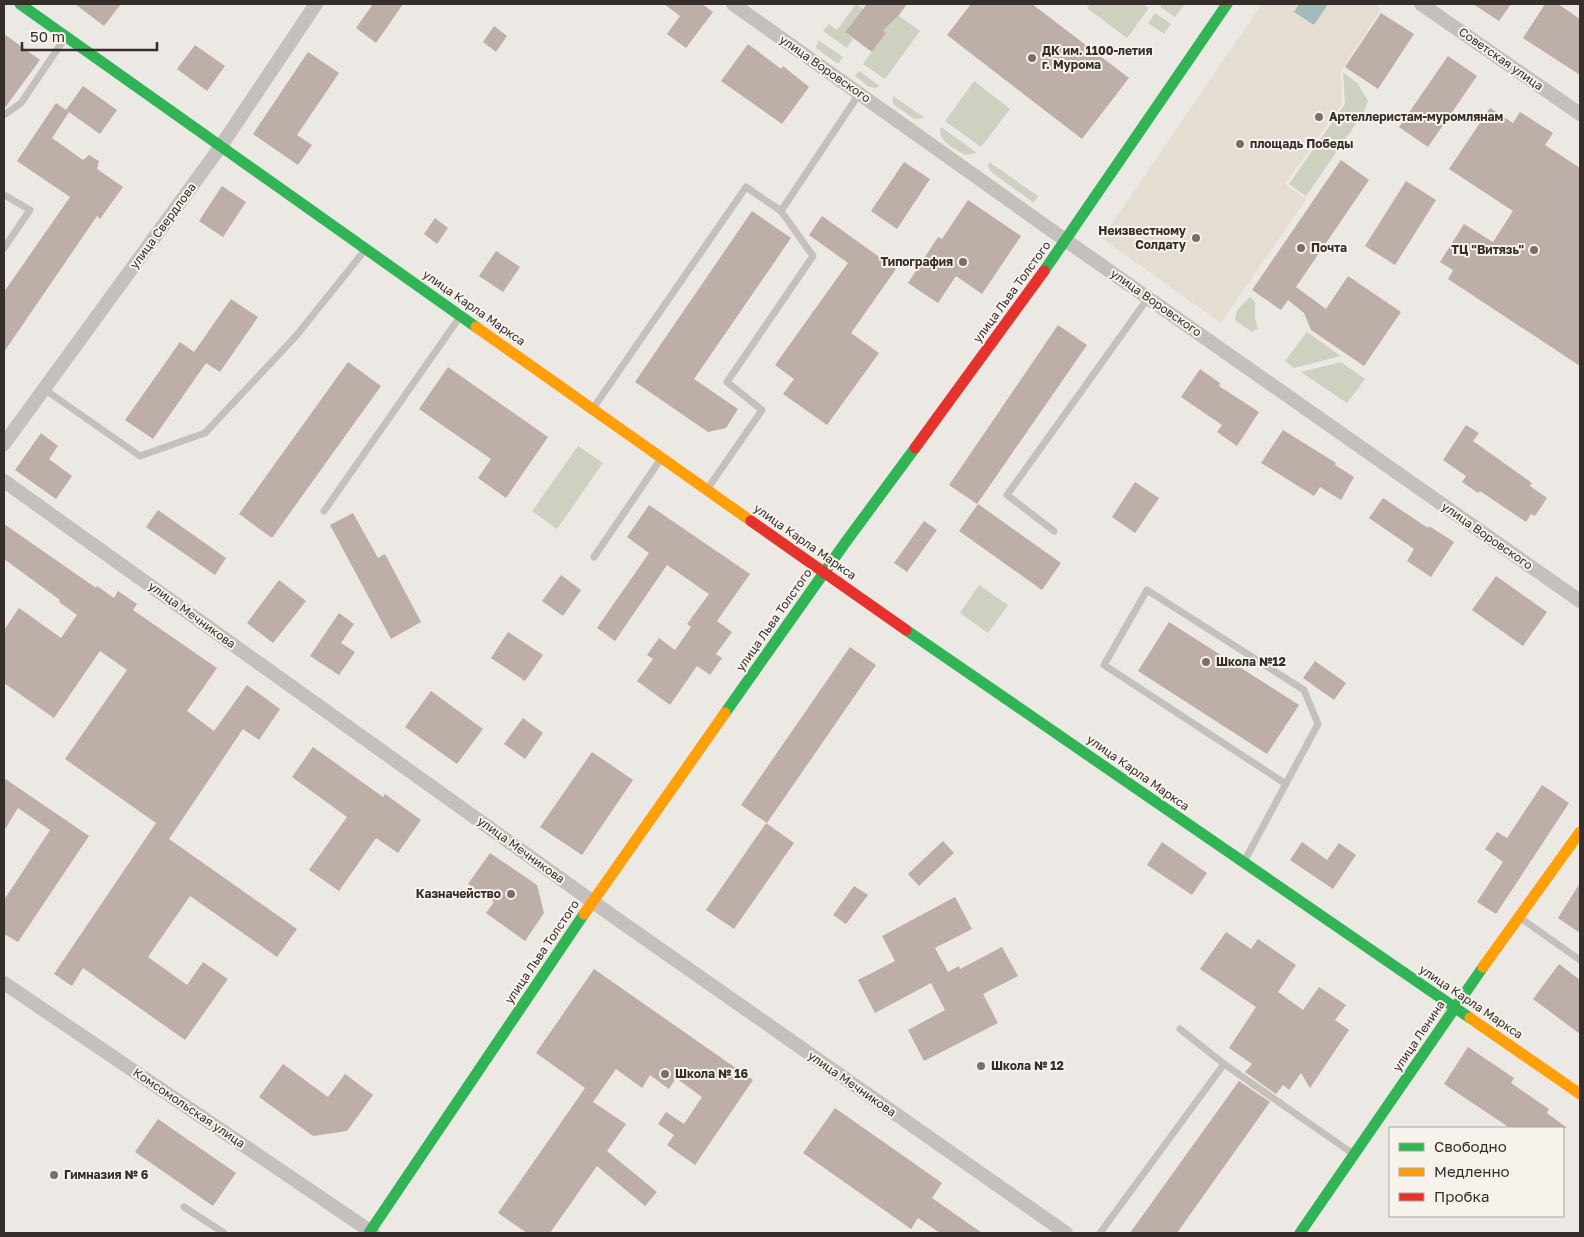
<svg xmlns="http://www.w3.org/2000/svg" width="1584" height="1237" font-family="'Golos Text',sans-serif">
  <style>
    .green { fill: #ced1bf }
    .plaza { fill: #e5dcd2 }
    .water { fill: #a2bcbb }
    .building { fill: #beaea8 }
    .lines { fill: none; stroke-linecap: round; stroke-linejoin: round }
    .lane { stroke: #c6c0bc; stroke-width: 7 }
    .street { stroke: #c6c0bc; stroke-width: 14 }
    .fast { stroke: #30b455; stroke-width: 11 }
    .slow { stroke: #ff9f0a; stroke-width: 11 }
    .jam { stroke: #e5322d; stroke-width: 11 }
    .poi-dot { fill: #766f6c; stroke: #f8f2ec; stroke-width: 2 }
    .labels { text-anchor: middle; stroke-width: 4; stroke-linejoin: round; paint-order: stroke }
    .poi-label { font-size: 12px; font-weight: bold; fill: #362e2b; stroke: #f8f2ec; text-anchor: start }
    .street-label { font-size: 12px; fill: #362e2b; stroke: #f8f2ec }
  </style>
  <rect width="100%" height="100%" fill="#ece8e4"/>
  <g class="green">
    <path d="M856 4 863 9 867 4H882L920 31 885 79 863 64 886 33 860 13 845 32 853 39 847 48 823 31 829 24 837 30Z"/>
    <path d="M1090 4H1142L1149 8 1127 38 1087 8Z"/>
    <path d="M1162 4H1185L1175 17 1160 7Z"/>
    <path d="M1155 13 1171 24 1164 34 1148 23Z"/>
    <path d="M818 40 843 57 838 64 816 48Z"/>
    <path d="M859 71 880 86 876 88 869 87 855 76Z"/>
    <path d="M1343 72 1358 84 1368 101 1364 112 1306 196 1289 184 1345 104Z"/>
    <path d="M974 81 1010 109 981 147 945 121Z"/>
    <path d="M893 96 925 118 914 119 893 104Z"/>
    <path d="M941 127 977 153 965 155C956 149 936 141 941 127Z"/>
    <path d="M989 162 1038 196 1034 203 991 172 988 166Z"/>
    <path d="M1250 297 1255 302V318L1258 329 1252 332 1235 320 1237 310Z"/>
    <path d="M1307 332 1341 356 1294 368 1285 361Z"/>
    <path d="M1341 362 1365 379 1347 403 1301 372Z"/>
    <path d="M578 446 603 463 557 529 532 511Z"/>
    <path d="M979 585 1008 605 988 633 960 613Z"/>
  </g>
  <path class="plaza" d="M1262 4H1374L1381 9 1341 71 1342 104 1285 184 1306 199 1221 323 1102 238Z"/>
  <path class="water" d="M1299 4H1328L1314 25 1294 12Z"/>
  <g class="building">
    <path d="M75 4H121L104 26Z"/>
    <path d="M373 4H403L376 43 356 28Z"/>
    <path d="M664 4H702L713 12 686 48 667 34 680 16Z"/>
    <path d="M867 4H907L899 15 883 30 886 33 872 52 845 32Z"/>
    <path d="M971 4H1032L1129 78 1082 139 947 35Z"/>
    <path d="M1473 4H1511L1499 21Z"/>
    <path d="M1545 4H1558L1580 19V75L1523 38Z"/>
    <path d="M1381 13 1414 34 1378 89 1345 67Z"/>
    <path d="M494 26 507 36 496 52 483 42Z"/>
    <path d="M4 34 40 60 4 109Z"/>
    <path d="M748 44 781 69 783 66 809 87 782 124 721 81Z"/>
    <path d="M195 45 225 66 207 91 177 69Z"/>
    <path d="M308 52 339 73 297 135 312 145 298 165 253 134Z"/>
    <path d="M1448 56 1477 76 1428 147 1399 127Z"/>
    <path d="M83 86 117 110 100 134 66 110Z"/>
    <path d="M56 103 69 112 52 138 83 160 89 155 99 161 97 169 123 187 100 219 97 216 4 352V292L70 197 17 161Z"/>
    <path d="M1490 108 1513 123 1520 112 1553 133 1545 145 1580 168V366L1448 279 1453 270 1440 262 1464 224 1493 242 1513 211 1449 169Z"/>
    <path d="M1341 160 1369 180 1296 287 1326 309 1348 276 1401 312 1364 366 1311 330 1304 313 1288 300 1281 310 1252 290Z"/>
    <path d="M904 162 930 179 897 229 871 211Z"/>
    <path d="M1406 181 1436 200 1395 265 1365 246Z"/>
    <path d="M222 186 246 202 223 237 199 221Z"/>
    <path d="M968 200 1021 236 982 294 956 276 938 303 908 283 938 237 942 239Z"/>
    <path d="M752 211 791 238 694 379 738 409 726 428 708 432 635 382Z"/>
    <path d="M822 216 896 269 851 333 879 353 827 425 783 394 794 379 775 365 848 263 809 235Z"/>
    <path d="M435 218 448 228 437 244 424 234Z"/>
    <path d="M496 251 520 267 503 292 479 276Z"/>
    <path d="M231 299 258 317 220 372 206 363 153 439 125 420 180 342 194 352Z"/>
    <path d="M1058 325 1087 345 977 504 949 485Z"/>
    <path d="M348 362 381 386 272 538 239 514Z"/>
    <path d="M448 367 548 437 506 498 478 478 491 459 419 409Z"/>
    <path d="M1200 369 1220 383 1219 386 1259 412 1237 446 1217 432 1222 425 1181 397Z"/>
    <path d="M1466 425 1479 433 1473 441 1532 483 1530 486 1547 498 1535 516 1531 514 1526 522 1480 491 1478 493 1462 482 1466 476 1443 460Z"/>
    <path d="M1283 430 1336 463 1335 465 1354 477 1341 500 1320 487 1314 496 1261 463Z"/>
    <path d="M41 433 58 446 49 459 72 476 56 499 15 470Z"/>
    <path d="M1135 482 1159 498 1135 533 1112 517Z"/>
    <path d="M1383 498 1428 528 1429 526 1454 542 1431 577 1407 561 1414 549 1369 518Z"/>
    <path d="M978 504 1061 563 1042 590 959 531Z"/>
    <path d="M649 505 750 574 717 621 732 632 716 654 722 658 710 675 697 666 670 705 637 681 653 659 647 655 659 638 675 650 691 627 687 624 709 594 667 565 615 641 597 628 649 553 627 537Z"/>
    <path d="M158 510 226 558 215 575 146 527Z"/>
    <path d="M353 513 378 558 385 554 421 622 391 639 330 525Z"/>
    <path d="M924 521 937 530 907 572 894 563Z"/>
    <path d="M4 524 96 588 97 586 114 598 118 591 137 604 133 610 217 668 187 711 214 731 247 685 280 709 259 740 243 729 169 839 297 929 277 957 190 896 148 957 187 985 203 962 228 979 185 1040 83 968 72 986 54 974 156 823 65 759 127 670 100 651 54 718 4 683V630L19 608 61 638 77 615 59 602 60 600 4 559Z"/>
    <path d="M561 575 581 590 563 616 542 601Z"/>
    <path d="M1496 576 1547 612 1523 646 1472 610Z"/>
    <path d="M279 580 306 601 273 643 247 623Z"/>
    <path d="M339 613 354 624 341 643 355 652 339 675 310 656Z"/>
    <path d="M1169 622 1299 705 1267 754 1138 671Z"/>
    <path d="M508 632 543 655 525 681 491 658Z"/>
    <path d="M850 647 876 665 767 823 741 805Z"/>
    <path d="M1315 661 1346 683 1334 700 1303 678Z"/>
    <path d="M431 691 483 729 457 764 405 727Z"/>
    <path d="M523 718 543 733 525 759 504 744Z"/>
    <path d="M313 747 383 797 385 794 421 820 398 853 376 838 339 891 309 870 347 817 292 777Z"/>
    <path d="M592 752 633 780 582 855 540 827Z"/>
    <path d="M4 778 89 836 18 942 4 934V900L50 830 18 808 4 831Z"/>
    <path d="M1542 785 1569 803 1496 914 1477 902 1503 862 1485 849 1497 832 1507 838Z"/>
    <path d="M766 823 794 843 734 929 706 910Z"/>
    <path d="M943 841 954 853 919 886 908 874Z"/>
    <path d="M1162 842 1207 873 1192 895 1147 865Z"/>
    <path d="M1302 842 1327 860 1339 843 1356 855 1333 889 1290 860Z"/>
    <path d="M490 853 537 885 544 913 525 941 486 913 494 902 468 884Z"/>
    <path d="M1580 883V933L1558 918Z"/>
    <path d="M854 886 868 895 846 924 833 915Z"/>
    <path d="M955 897 972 929 935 948 948 972 959 966 960 969 1002 947 1018 976 983 994 998 1023 924 1061 908 1030 945 1010 931 983 875 1013 858 980 895 961 882 936Z"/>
    <path d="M1226 932 1251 949 1258 939 1296 965 1278 992 1303 1010 1319 987 1346 1005 1335 1020 1349 1030 1310 1088 1301 1073 1289 1090 1283 1085 1276 1094 1245 1072 1252 1064 1229 1048 1256 1007 1200 969Z"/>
    <path d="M1559 964 1580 980V1034L1533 999Z"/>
    <path d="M594 969 753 1080 695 1165 667 1145 674 1135 658 1124 666 1112 684 1124 702 1097 676 1078 669 1089 650 1075 642 1088 616 1069 593 1102 626 1124 607 1151 657 1192 645 1206 597 1166 550 1233H527L498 1213 585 1088 536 1053Z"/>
    <path d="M1468 1047 1514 1078 1511 1083 1549 1109 1547 1113 1567 1128H1510L1444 1084Z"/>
    <path d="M283 1064 328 1097 345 1074 373 1095 347 1131 313 1136 259 1097Z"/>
    <path d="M1239 1081 1270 1102 1177 1233H1130Z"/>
    <path d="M835 1108 942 1183 932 1198 982 1233H940L918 1218 911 1229 803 1153Z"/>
    <path d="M158 1119 236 1173 213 1206 135 1152Z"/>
  </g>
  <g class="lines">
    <g class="lane">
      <path d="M4 115 21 103 65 38"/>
      <path d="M4 248 30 210 6 196"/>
      <path d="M44 389 140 456 205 433 296 336 365 250"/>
      <path d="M594 407 746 187 781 211"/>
      <path d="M708 488 762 410 727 382 813 256 781 211 859 94"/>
      <path d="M324 511 459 318"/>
      <path d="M1054 531 1007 495 1148 298"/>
      <path d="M594 557 660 460"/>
      <path d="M1245 860 1318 724 1304 690 1147 590 1104 665 1286 784"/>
      <path d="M1519 917 1580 960"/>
      <path d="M1180 1029 1224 1064"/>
      <path d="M184 1207 224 1233"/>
      <path d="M1100 1233 1224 1064 1352 1153"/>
    </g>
    <g class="street">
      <path d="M733 4 1044 225 1580 601"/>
      <path d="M1421 4 1580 114"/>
      <path d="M4 444 221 146 316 4"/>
      <path d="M4 481 617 919 1066 1233"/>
      <path d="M4 983 373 1233"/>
    </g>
    <g class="fast">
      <path d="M20 4 476 327"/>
      <path d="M1044 271 1227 4"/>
      <path d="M906 630 1470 1018"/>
      <path d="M725 713 845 543 915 448"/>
      <path d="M369 1233 584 914"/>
      <path d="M1300 1233 1483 967"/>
    </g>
    <g class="slow">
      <path d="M476 327 751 521"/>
      <path d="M584 914 725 713"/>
      <path d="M1483 967 1580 832"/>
      <path d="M1470 1018 1580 1094"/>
    </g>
    <g class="jam">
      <path d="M915 448 1044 271"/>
      <path d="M751 521 906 630"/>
    </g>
  </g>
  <g class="poi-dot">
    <circle cx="1032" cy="58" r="5"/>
    <circle cx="1319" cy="117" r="5"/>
    <circle cx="1240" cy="144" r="5"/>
    <circle cx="1196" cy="238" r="5"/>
    <circle cx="1301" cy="248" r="5"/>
    <circle cx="1534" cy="250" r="5"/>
    <circle cx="963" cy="262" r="5"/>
    <circle cx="1206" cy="662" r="5"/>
    <circle cx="511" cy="894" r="5"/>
    <circle cx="981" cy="1066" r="5"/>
    <circle cx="665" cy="1074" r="5"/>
    <circle cx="54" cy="1175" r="5"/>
  </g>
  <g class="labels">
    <g class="poi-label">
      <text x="1042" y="55">ДК им. 1100-летия<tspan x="1042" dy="14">г. Мурома</tspan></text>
      <text x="1329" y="121">Артеллеристам-муромлянам</text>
      <text x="1250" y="148">площадь Победы</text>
      <text x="1186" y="235" text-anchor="end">Неизвестному<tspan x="1186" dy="14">Солдату</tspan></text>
      <text x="1311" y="252">Почта</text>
      <text x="1524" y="254" text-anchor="end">ТЦ "Витязь"</text>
      <text x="953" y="266" text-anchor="end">Типография</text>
      <text x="1216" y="666">Школа №12</text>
      <text x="501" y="898" text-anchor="end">Казначейство</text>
      <text x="991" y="1070">Школа № 12</text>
      <text x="675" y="1078">Школа № 16</text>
      <text x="64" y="1179">Гимназия № 6</text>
    </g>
    <g class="street-label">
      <text transform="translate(1501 59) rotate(35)" y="4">Советская улица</text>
      <text transform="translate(825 69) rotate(35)" y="4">улица Воровского</text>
      <text transform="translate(163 226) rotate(-54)" y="4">улица Свердлова</text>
      <text transform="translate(1012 292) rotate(-54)" y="4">улица Льва Толстого</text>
      <text transform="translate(1156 303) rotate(35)" y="4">улица Воровского</text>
      <text transform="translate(474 308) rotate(35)" y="4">улица Карла Маркса</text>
      <text transform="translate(1487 536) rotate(35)" y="4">улица Воровского</text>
      <text transform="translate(805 542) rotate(35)" y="4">улица Карла Маркса</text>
      <text transform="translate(192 615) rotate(36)" y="4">улица Мечникова</text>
      <text transform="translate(774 620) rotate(-55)" y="4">улица Льва Толстого</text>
      <text transform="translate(1138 773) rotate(35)" y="4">улица Карла Маркса</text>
      <text transform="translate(521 850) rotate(36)" y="4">улица Мечникова</text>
      <text transform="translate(542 952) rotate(-56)" y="4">улица Льва Толстого</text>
      <text transform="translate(1471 1002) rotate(34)" y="4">улица Карла Маркса</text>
      <text transform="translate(1419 1036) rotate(-56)" y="4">улица Ленина</text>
      <text transform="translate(852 1084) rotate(35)" y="4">улица Мечникова</text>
      <text transform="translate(189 1108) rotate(34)" y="4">Комсомольская улица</text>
    </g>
  </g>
  <rect width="1584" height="1237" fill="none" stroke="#362e2b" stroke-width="10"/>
  <rect x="1389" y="1127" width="175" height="90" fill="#f8f2ec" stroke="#aaa49f"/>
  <rect x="1399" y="1143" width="25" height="8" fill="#30b455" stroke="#aaa49f"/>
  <text x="1434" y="1152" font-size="15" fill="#362e2b">Свободно</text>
  <rect x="1399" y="1168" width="25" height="8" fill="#ff9f0a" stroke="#aaa49f"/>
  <text x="1434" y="1177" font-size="15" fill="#362e2b">Медленно</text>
  <rect x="1399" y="1193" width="25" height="8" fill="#e5322d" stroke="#aaa49f"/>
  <text x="1434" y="1202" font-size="15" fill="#362e2b">Пробка</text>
  <path d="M22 42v8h135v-8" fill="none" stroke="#362e2b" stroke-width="2.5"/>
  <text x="30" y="42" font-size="15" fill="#362e2b" stroke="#f8f2ec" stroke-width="4" paint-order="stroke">50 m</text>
</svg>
